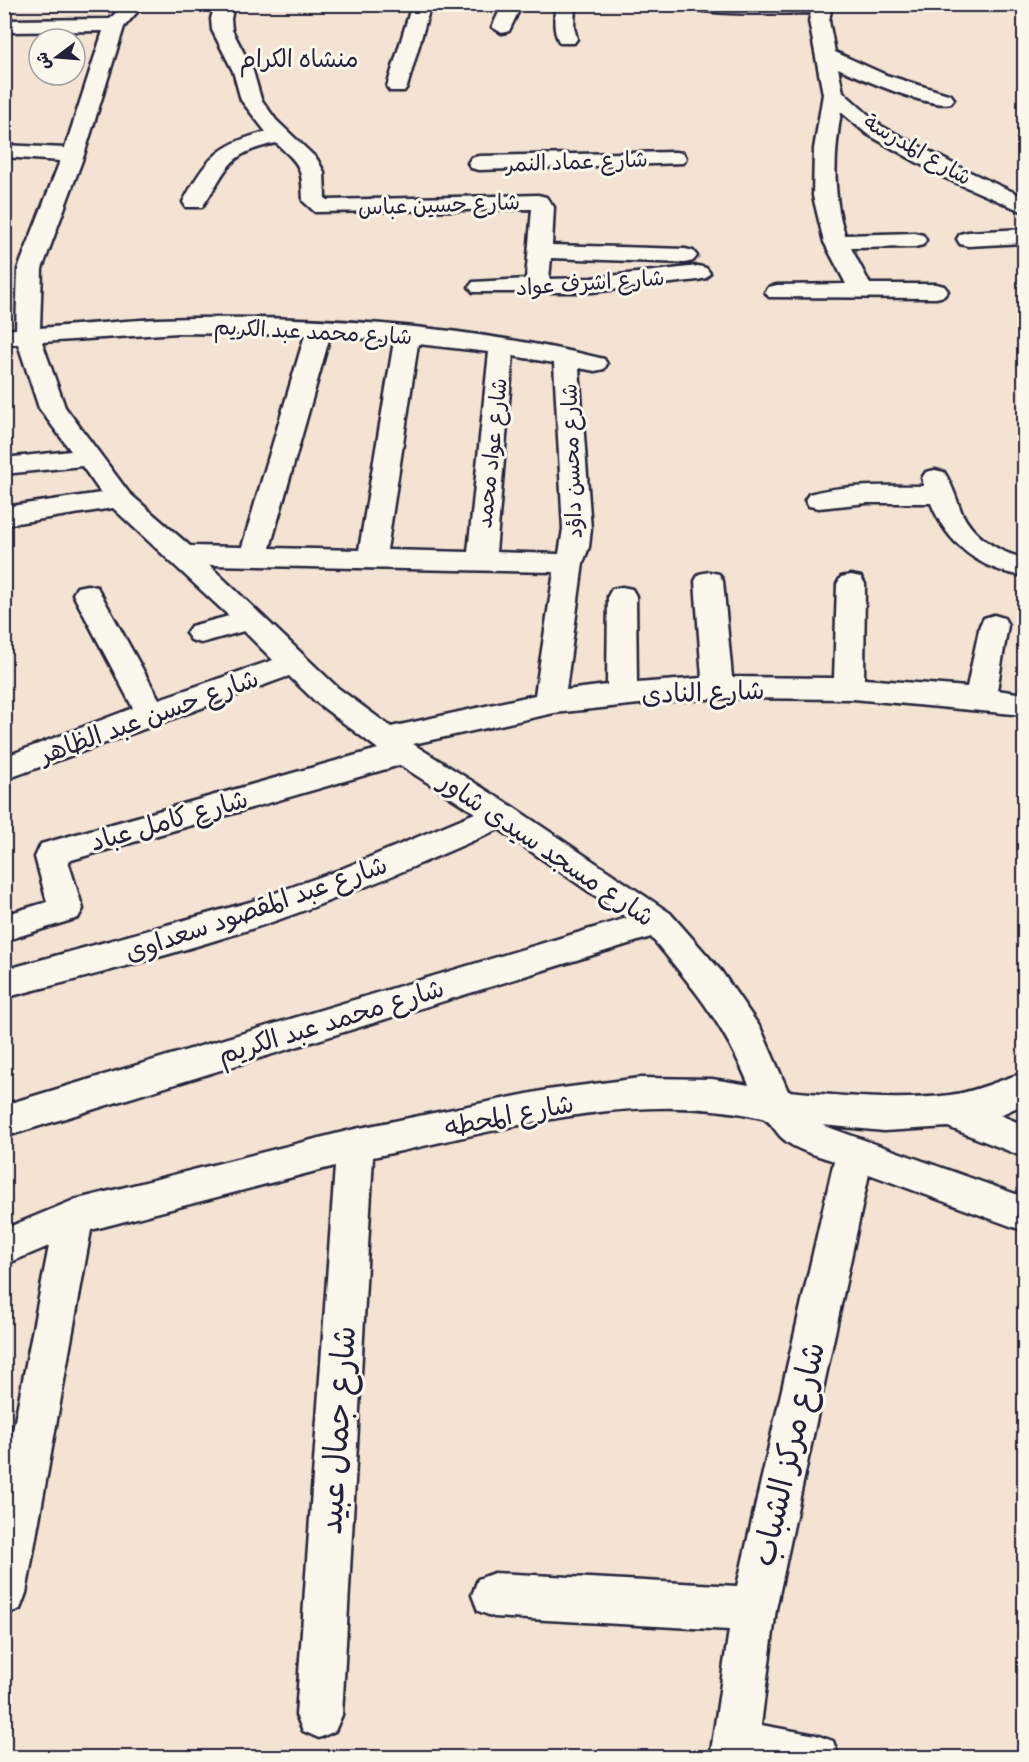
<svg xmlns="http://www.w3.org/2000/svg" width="1029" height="1762" font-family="Caveat,'Playpen Sans Arabic',sans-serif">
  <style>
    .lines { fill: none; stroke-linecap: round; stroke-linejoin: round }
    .street-casing { stroke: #22223b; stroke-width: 5 }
    .street { fill: #fbf7ec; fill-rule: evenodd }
    .labels { text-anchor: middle; stroke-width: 6; stroke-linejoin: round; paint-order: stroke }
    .far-street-label { font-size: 22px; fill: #22223b; stroke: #fbf7ec }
    .far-quarter-label { font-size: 24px; fill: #22223b; stroke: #fbf7ec }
    .street-label { font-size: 26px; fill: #22223b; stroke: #fbf7ec }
    .near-street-label { font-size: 32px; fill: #22223b; stroke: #fbf7ec }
  </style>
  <rect width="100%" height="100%" fill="#f4e2d2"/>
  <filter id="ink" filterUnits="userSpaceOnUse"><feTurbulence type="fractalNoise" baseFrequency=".0167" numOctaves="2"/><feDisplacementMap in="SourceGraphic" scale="12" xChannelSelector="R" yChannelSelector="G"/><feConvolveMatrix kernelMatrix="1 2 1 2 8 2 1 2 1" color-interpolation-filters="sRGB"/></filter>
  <g filter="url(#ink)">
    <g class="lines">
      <defs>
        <g id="street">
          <path d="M124 4H144L124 27 84 155 42 269 40 328C80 325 119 321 158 319 304 314 462 324 604 359L607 364 604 369 595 371 579 368 591 529 589 547 583 563 566 690 607 685 608 596 612 589 622 587 632 589 636 596 637 683 702 678 695 581 699 574 709 572 719 574 723 581 732 677 834 678 837 584 841 577 851 575 861 577 865 584 864 679 967 687 980 625 984 618 994 615 1004 618 1008 625 997 690 1024 694V715L853 699 728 698 668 701 554 713 413 744 513 807 670 913 721 971 761 1029 788 1091C842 1096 895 1102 950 1095 976 1092 999 1080 1024 1073V1104L1000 1115 1024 1125V1157L948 1127 884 1131 822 1125 1024 1197V1231L869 1174 776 1609 761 1725 816 1735 833 1741 839 1758H710L729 1630 494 1617 478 1611 472 1595 478 1579 494 1573 737 1586 834 1161C817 1155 794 1150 781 1137 775 1131 770 1120 762 1118 634 1088 498 1131 373 1157L342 1715 335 1731 319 1738 303 1731 296 1715 335 1166 91 1230 26 1593 20 1609 4 1615V1477L49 1246 4 1265V1229L74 1200 355 1129 547 1090 640 1078 712 1079 749 1085C724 1024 693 987 651 937L4 1137V1105L627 918 499 829C424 863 349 895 272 922 184 952 94 975 4 998V970L250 902 339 870 475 813 400 765 68 861 83 909 78 918 4 941V915L47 902 35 857 41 844 378 749 316 702 289 676 4 780V757L133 708 73 594 77 587 87 585 97 587 159 699 273 660 244 631 201 643 191 640 186 633 191 626 229 616 113 508 4 525V507L101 493 82 466 4 474V458L71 451 39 408 18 344H4V330L16 329 18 269 60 161 4 157V145L65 148 103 31 4 32V20L110 19ZM178 333 305 335 242 547 190 546 129 493 65 407 42 342ZM330 336 394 341 359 550 270 548ZM418 344 489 352 468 552 387 550ZM513 356 554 363 563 529 559 554 496 552ZM209 565 554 572 535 695 391 727 338 688Z"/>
          <path d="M215 4H234L231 19 232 30 253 71 261 99 276 120 317 159 324 172 325 198 328 200 538 195 546 197 554 207 552 245 685 249 693 251 697 256 693 261 685 263 551 258 549 279 592 278 698 266 706 268 710 273 706 278 698 280 592 292H473L469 287 473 282 526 279 532 209 315 212 303 201C302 166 301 166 276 143 225 154 229 168 202 207H186L183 202C205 160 218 144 266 132L241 100 233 71 212 30 211 19Z"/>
          <path d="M412 4H431L407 87 404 91H390L387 87Z"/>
          <path d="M503 4H522L509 31 502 33 492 27Z"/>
          <path d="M555 4H575L574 27 577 39 574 43H560C552 31 555 18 555 4Z"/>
          <path d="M682 4H832L829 21 835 52 886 75 951 95 954 99 951 103C930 109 860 78 838 68L843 92 881 126 959 167 1024 197V212L943 177 867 134 841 112C834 154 832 194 845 235L915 233 923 235 926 240 923 245 915 247 851 248 870 284H936L944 286 948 291 944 296 936 298 769 297 765 292 769 287 777 285 846 284 824 242 813 196 814 149 823 94 809 21 811 13C791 13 691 17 682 4Z"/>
          <path d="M675 152 683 153 686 158 683 163 479 170 471 168 468 163 471 158 479 156Z"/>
          <path d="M1024 229V243L968 246 960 244 957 239 960 234 968 232Z"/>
          <path d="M935 470 944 472C952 484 956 498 961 511 972 536 999 553 1024 558V576C980 570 947 544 931 503H867L819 508 809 506 805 500 809 494C846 484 887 486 924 486L922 478 926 472Z"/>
        </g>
      </defs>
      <use href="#street" class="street-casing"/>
      <use href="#street" class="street"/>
    </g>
  </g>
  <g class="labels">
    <g class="far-street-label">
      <text transform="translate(918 149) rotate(30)" y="8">شارع المدرسة</text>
      <text transform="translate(577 161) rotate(-2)" y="8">شارع عماد النمر</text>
      <text transform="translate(439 204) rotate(-2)" y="8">شارع حسين عباس</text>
      <text transform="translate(590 282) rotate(-4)" y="8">شارع اشرف عواد</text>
      <text transform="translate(313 331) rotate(3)" y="8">شارع محمد عبد الكريم</text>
      <text transform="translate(491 453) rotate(-84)" y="8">شارع عواد محمد</text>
      <text transform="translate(571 461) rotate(-92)" y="8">شارع محسن داؤد</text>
    </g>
    <g class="far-quarter-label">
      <text x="299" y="67">منشاه الكرام</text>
    </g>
    <g class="street-label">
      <text transform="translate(703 692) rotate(-2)" y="9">شارع النادى</text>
      <text transform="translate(149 716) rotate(-20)" y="9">شارع حسن عبد الظاهر</text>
      <text transform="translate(169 820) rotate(-16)" y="9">شارع كامل عباد</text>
      <text transform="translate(547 849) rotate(34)" y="9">شارع مسجد سيدى شاور</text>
      <text transform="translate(256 908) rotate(-19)" y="9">شارع عبد المقصود سعداوى</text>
      <text transform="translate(331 1021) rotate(-17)" y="9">شارع محمد عبد الكريم</text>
      <text transform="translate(509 1115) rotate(-11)" y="9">شارع المحطه</text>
    </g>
    <g class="near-street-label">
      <text transform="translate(337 1430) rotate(-86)" y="11">شارع جمال عبيد</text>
      <text transform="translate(788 1454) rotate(-77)" y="11">شارع مركز الشباب</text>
    </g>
  </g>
  <rect width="1029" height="1762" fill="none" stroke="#fbf7ec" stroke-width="24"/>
  <rect x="12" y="12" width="1005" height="1738" fill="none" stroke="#22223b" stroke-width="2" filter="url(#ink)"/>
  <g transform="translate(57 57) rotate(254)"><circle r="28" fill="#fbf7ec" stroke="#a4a2a5" stroke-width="1.5"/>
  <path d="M0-4.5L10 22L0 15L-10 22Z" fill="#22223b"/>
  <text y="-9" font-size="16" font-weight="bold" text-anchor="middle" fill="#22223b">ش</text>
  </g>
</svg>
